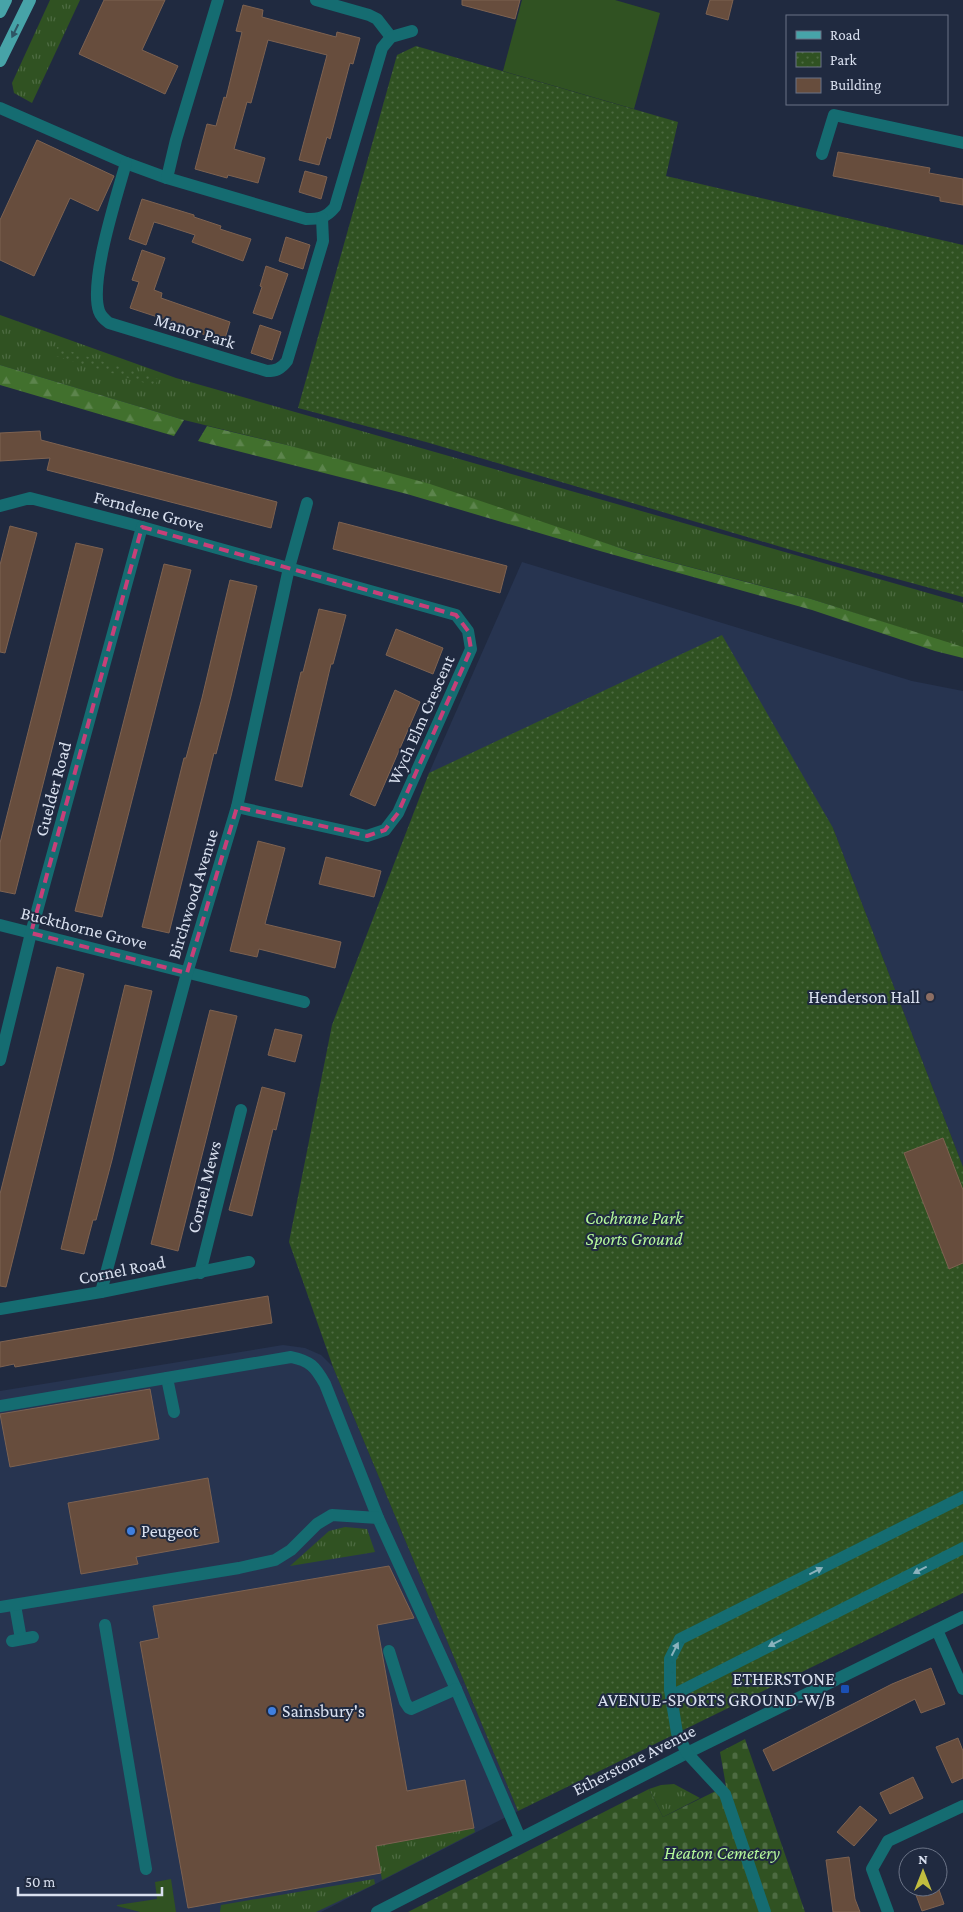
<svg xmlns="http://www.w3.org/2000/svg" width="963" height="1912" font-family="'Crimson Pro',serif">
  <style>
    .built { fill: #273450 }
    .grass { fill: url(#grass-tufts) }
    .forest { fill: url(#forest-firs) }
    .cemetery { fill: url(#cemetery-stones) }
    .park { fill: url(#park-dots) }
    .garden { fill: #305222 }
    .building { fill: #674d3d; stroke: #7d6251 }
    .lines { fill: none; stroke-linecap: round; stroke-linejoin: round }
    .minor { stroke: #156c71; stroke-width: 12 }
    .major { stroke: #47a3a8; stroke-width: 12 }
    .oneway { fill: #2e5464 }
    .oneway2 { fill: #8bb2bd }
    .marked { fill: none; stroke: #c74079; stroke-width: 4; stroke-dasharray: 10 6; stroke-linejoin: round }
    .education-dot { fill: #8d6e63; stroke: #202a40; stroke-width: 2 }
    .shop-dot { fill: #3f7fe0; stroke: #202a40; stroke-width: 2 }
    .transit-dot { fill: #1a4fb4; stroke: #202a40; stroke-width: 2 }
    .labels { text-anchor: middle; stroke-width: 4; stroke-linejoin: round; paint-order: stroke }
    .street-label { font-size: 18px; fill: #d9e0ef; stroke: #202a40 }
    .poi-label { font-size: 18px; fill: #d9e0ef; stroke: #202a40; text-anchor: end }
    .park-label { font-size: 18px; font-style: italic; fill: #b5f99b; stroke: #202a40 }
  </style>
  <defs>
    <pattern id="grass-tufts" width="24" height="20" patternUnits="userSpaceOnUse" patternTransform="scale(1.25)"><rect width="24" height="20" fill="#305222"/><path d="M3 7l-1-3M5 7V3M7 7l1-3M15 17l-1-3M17 17v-4M19 17l1-3" fill="none" stroke="#4d6b42"/></pattern>
    <pattern id="forest-firs" width="22" height="20" patternUnits="userSpaceOnUse" patternTransform="scale(1.25)"><rect width="22" height="20" fill="#41702d"/><path d="M5 1l3.5 6h-7zM16 11l3.5 6h-7z" fill="#5c844c"/></pattern>
    <pattern id="cemetery-stones" width="16" height="16" patternUnits="userSpaceOnUse" patternTransform="scale(1.25)"><rect width="16" height="16" fill="#305222"/><path d="M2 7V4a2 2 0 0 1 4 0v3zM10 15v-3a2 2 0 0 1 4 0v3z" fill="#4d6b42"/></pattern>
    <pattern id="park-dots" width="8" height="8" patternUnits="userSpaceOnUse" patternTransform="scale(1.25)"><rect width="8" height="8" fill="#305222"/><path d="M2 2h.1M6 6h.1" fill="none" stroke="#4d6b42" stroke-width="1.8" stroke-linecap="round"/></pattern>
  </defs>
  <rect width="100%" height="100%" fill="#202a40"/>
  <g class="built">
    <path d="M522 562 912 681 963 691V1167L833 828 429 773Z"/>
    <path d="M283 1345 305 1348 321 1355 333 1367 518 1811 321 1912H0V1391Z"/>
  </g>
  <g class="grass">
    <path d="M50 0H80L32 103 14 93 12 83Z"/>
    <path d="M0 315 176 378 963 603V648L811 599 633 552 287 445 184 420 0 365Z"/>
    <path d="M345 1527 367 1529 375 1552 290 1566 329 1531Z"/>
    <path d="M674 1784 700 1798 663 1817 649 1789 661 1785Z"/>
    <path d="M474 1828 475 1832 382 1880 376 1846Z"/>
    <path d="M374 1879 375 1884 316 1912H220L221 1905Z"/>
  </g>
  <g class="forest">
    <path d="M0 365 184 420 174 436 0 385Z"/>
    <path d="M207 426 287 445 430 484 632 552 811 599 963 647V658L935 651 812 610 600 551 407 494 198 441Z"/>
  </g>
  <path class="cemetery" d="M745 1739 805 1912H408L649 1789 663 1817 726 1786 720 1752Z"/>
  <g class="park">
    <path d="M416 46 678 122 666 176 963 245V597L798 552 426 442 298 408 397 55Z"/>
    <path d="M57 347 158 379 155 386 55 356Z"/>
    <path d="M722 635 833 828 963 1167V1593L518 1811 333 1367 289 1242 332 1025 429 773Z"/>
  </g>
  <g class="garden">
    <path d="M522 0H615L660 13 634 109 503 71Z"/>
    <path d="M171 1879 176 1912H140L117 1906V1905L157 1899 155 1882Z"/>
  </g>
  <g class="building">
    <path d="M104 0H165L142 50 178 66 165 94 79 54Z"/>
    <path d="M462 0H520L515 19 462 5Z"/>
    <path d="M710 0H733L728 20 706 14Z"/>
    <path d="M243 5 263 10 262 17 336 37 337 32 360 38 353 64 350 63 330 139 327 137 319 165 299 160 327 55 268 40 251 103 247 102 234 149 265 158 258 183 228 175 227 178 195 169 207 124 216 126 224 97 226 98 242 32 236 31Z"/>
    <path d="M37 140 114 176 98 211 70 198 34 276 0 260V220Z"/>
    <path d="M838 152 930 168 929 173 963 179V205L940 201V197L833 176Z"/>
    <path d="M305 171 327 177 321 199 299 192Z"/>
    <path d="M142 199 194 215V217L221 226 220 229 251 239 243 261 192 242 195 235 161 224 154 222 146 245 129 239Z"/>
    <path d="M286 237 310 245 303 269 279 261Z"/>
    <path d="M142 250 165 258 154 290 162 293 161 298 230 322 224 342 176 324V323L130 308 139 282 132 280Z"/>
    <path d="M266 266 288 274 272 319 253 313 262 287 260 286Z"/>
    <path d="M260 325 281 332 272 360 251 353Z"/>
    <path d="M40 431 41 440 277 502 271 528 47 470 50 458 0 461V433Z"/>
    <path d="M339 522 507 566 500 593 333 549Z"/>
    <path d="M10 526 37 533 5 653 0 652V565Z"/>
    <path d="M76 543 103 549 15 894 0 891V843Z"/>
    <path d="M164 564 191 570 102 917 75 911Z"/>
    <path d="M230 580 257 586 231 696 216 754 214 753 169 933 142 927 184 758H186L202 698Z"/>
    <path d="M319 609 346 615 333 664H331L302 787 275 780 301 672H303Z"/>
    <path d="M396 629 443 648 433 674 386 655Z"/>
    <path d="M395 690 420 702 375 806 350 795Z"/>
    <path d="M258 841 285 848 265 924 341 942 335 968 259 949 257 957 230 951Z"/>
    <path d="M326 857 381 871 374 897 319 884Z"/>
    <path d="M57 967 84 974 6 1287 0 1286V1194Z"/>
    <path d="M125 985 152 991 112 1160 96 1220H93L84 1254 61 1249Z"/>
    <path d="M210 1010 237 1016 178 1251 151 1244Z"/>
    <path d="M275 1029 302 1035 295 1062 268 1055Z"/>
    <path d="M262 1087 285 1093 276 1130 273 1129 252 1216 229 1210Z"/>
    <path d="M943 1138 963 1190V1263L949 1269 904 1153Z"/>
    <path d="M268 1296 272 1323 15 1367 14 1364 0 1367V1342Z"/>
    <path d="M150 1389 159 1439 10 1467 0 1414Z"/>
    <path d="M208 1478 219 1542 136 1557 138 1564 81 1574 68 1503Z"/>
    <path d="M389 1566 414 1618 377 1625 407 1791 465 1780 474 1828 376 1846 381 1873 188 1908 140 1642 159 1638 153 1606Z"/>
    <path d="M931 1668 945 1704 921 1713 915 1699 773 1771 763 1750 892 1684Z"/>
    <path d="M958 1738 963 1751V1778L952 1783 936 1747Z"/>
    <path d="M913 1777 923 1798 890 1814 880 1793Z"/>
    <path d="M860 1806 877 1820 854 1846 837 1832Z"/>
    <path d="M849 1857 855 1899 860 1912H833L826 1860Z"/>
    <path d="M913 1887H938L944 1904 922 1911Z"/>
  </g>
  <g class="lines">
    <g class="minor">
      <path d="M316 0 369 15 377 19 391 37"/>
      <path d="M0 108 126 163 167 178 306 219C319 219 326 218 335 207L382 48 391 37 412 31"/>
      <path d="M822 154 834 115 963 143"/>
      <path d="M126 163C117 195 89 281 99 311 101 317 105 320 109 323L267 371C276 371 281 369 287 361L323 241 322 218"/>
      <path d="M167 178 176 140 218 0"/>
      <path d="M0 506 30 498 142 527 456 615 468 631 471 649 398 813 385 830 367 836 237 807"/>
      <path d="M0 925 304 1002"/>
      <path d="M0 1060 31 933 142 527"/>
      <path d="M200 1273 241 1110"/>
      <path d="M101 1292 187 973 237 807 289 568 307 503"/>
      <path d="M0 1309 101 1292 249 1262"/>
      <path d="M167 1378 174 1412"/>
      <path d="M0 1406 291 1357C310 1361 315 1366 325 1384L378 1518 456 1689 520 1838"/>
      <path d="M15 1605 21 1639"/>
      <path d="M0 1607 239 1568 275 1560 291 1550 317 1524 332 1515 378 1518"/>
      <path d="M105 1625 146 1869"/>
      <path d="M937 1630 963 1689"/>
      <path d="M12 1641 33 1637"/>
      <path d="M389 1651 405 1702 409 1708 411 1709 456 1689"/>
      <path d="M671 1696 963 1548"/>
      <path d="M377 1912 687 1753 963 1617"/>
      <path d="M765 1912 725 1794 687 1753 677 1733 670 1690V1659L680 1639 963 1497"/>
      <path d="M888 1912 872 1869 888 1841 963 1806"/>
    </g>
    <g class="major">
      <path d="M0 12 6 0"/>
      <path d="M0 61 30 0"/>
    </g>
  </g>
  <defs><path id="oneway-solid" d="M-6-.8H1V-3.2L6.5 0L1 3.2V.8H-6Z" transform="scale(1.25)"/></defs>
  <use class="oneway" href="#oneway-solid" transform="translate(15 31) rotate(116)"/>
  <g class="oneway2">
    <use href="#oneway-solid" transform="translate(920 1570) rotate(153)"/>
    <use href="#oneway-solid" transform="translate(816 1571) rotate(-27)"/>
    <use href="#oneway-solid" transform="translate(775 1643) rotate(153)"/>
    <use href="#oneway-solid" transform="translate(675 1649) rotate(-63)"/>
  </g>
  <path class="marked" d="M142 527 456 615 468 631 471 649 398 813 385 830 367 836 237 807 187 973 31 933Z"/>
  <circle class="education-dot" cx="930" cy="997" r="5"/>
  <g class="shop-dot">
    <circle cx="131" cy="1531" r="5"/>
    <circle cx="272" cy="1711" r="5"/>
  </g>
  <rect class="transit-dot" x="840" y="1684" width="10" height="10" rx="2.5"/>
  <g class="labels">
    <g class="street-label">
      <text transform="translate(195 331) rotate(17)" y="6">Manor Park</text>
      <text transform="translate(149 511) rotate(15)" y="6">Ferndene Grove</text>
      <text transform="translate(421 720) rotate(-66)" y="6">Wych Elm Crescent</text>
      <text transform="translate(53 789) rotate(-75)" y="6">Guelder Road</text>
      <text transform="translate(193 894) rotate(-73)" y="6">Birchwood Avenue</text>
      <text transform="translate(84 928) rotate(14)" y="6">Buckthorne Grove</text>
      <text transform="translate(204 1187) rotate(-76)" y="6">Cornel Mews</text>
      <text transform="translate(122 1270) rotate(-11)" y="6">Cornel Road</text>
      <text transform="translate(634 1760) rotate(-27)" y="6">Etherstone Avenue</text>
    </g>
    <g class="poi-label">
      <text x="920" y="1003">Henderson Hall</text>
      <text x="141" y="1537" text-anchor="start">Peugeot</text>
      <text x="835" y="1685">ETHERSTONE<tspan x="835" dy="21">AVENUE-SPORTS GROUND-W/B</tspan></text>
      <text x="282" y="1717" text-anchor="start">Sainsbury's</text>
    </g>
    <g class="park-label">
      <text x="634" y="1224">Cochrane Park<tspan x="634" dy="21">Sports Ground</tspan></text>
      <text x="722" y="1859">Heaton Cemetery</text>
    </g>
  </g>
  <rect x="786" y="15" width="162" height="90" fill="#202a40" stroke="#6a7386"/>
  <rect x="796" y="31" width="25" height="8" fill="#47a3a8" stroke="#6a7386"/>
  <text x="830" y="40" font-size="15" fill="#d9e0ef">Road</text>
  <rect x="796" y="52" width="25" height="15" fill="url(#park-dots)" stroke="#6a7386"/>
  <text x="830" y="65" font-size="15" fill="#d9e0ef">Park</text>
  <rect x="796" y="78" width="25" height="15" fill="#674d3d" stroke="#6a7386"/>
  <text x="830" y="90" font-size="15" fill="#d9e0ef">Building</text>
  <g transform="translate(923 1872)"><circle r="24" fill="#202a40" stroke="#6a7386"/>
  <path d="M0-4L9 19L0 12L-9 19Z" fill="#c2bd3f"/>
  <text y="-8" font-size="14" font-weight="bold" text-anchor="middle" fill="#d9e0ef">N</text>
  </g>
  <path d="M18 1887v8h144v-8" fill="none" stroke="#d9e0ef" stroke-width="2.5"/>
  <text x="25" y="1887" font-size="15" fill="#d9e0ef" stroke="#202a40" stroke-width="4" paint-order="stroke">50 m</text>
</svg>
